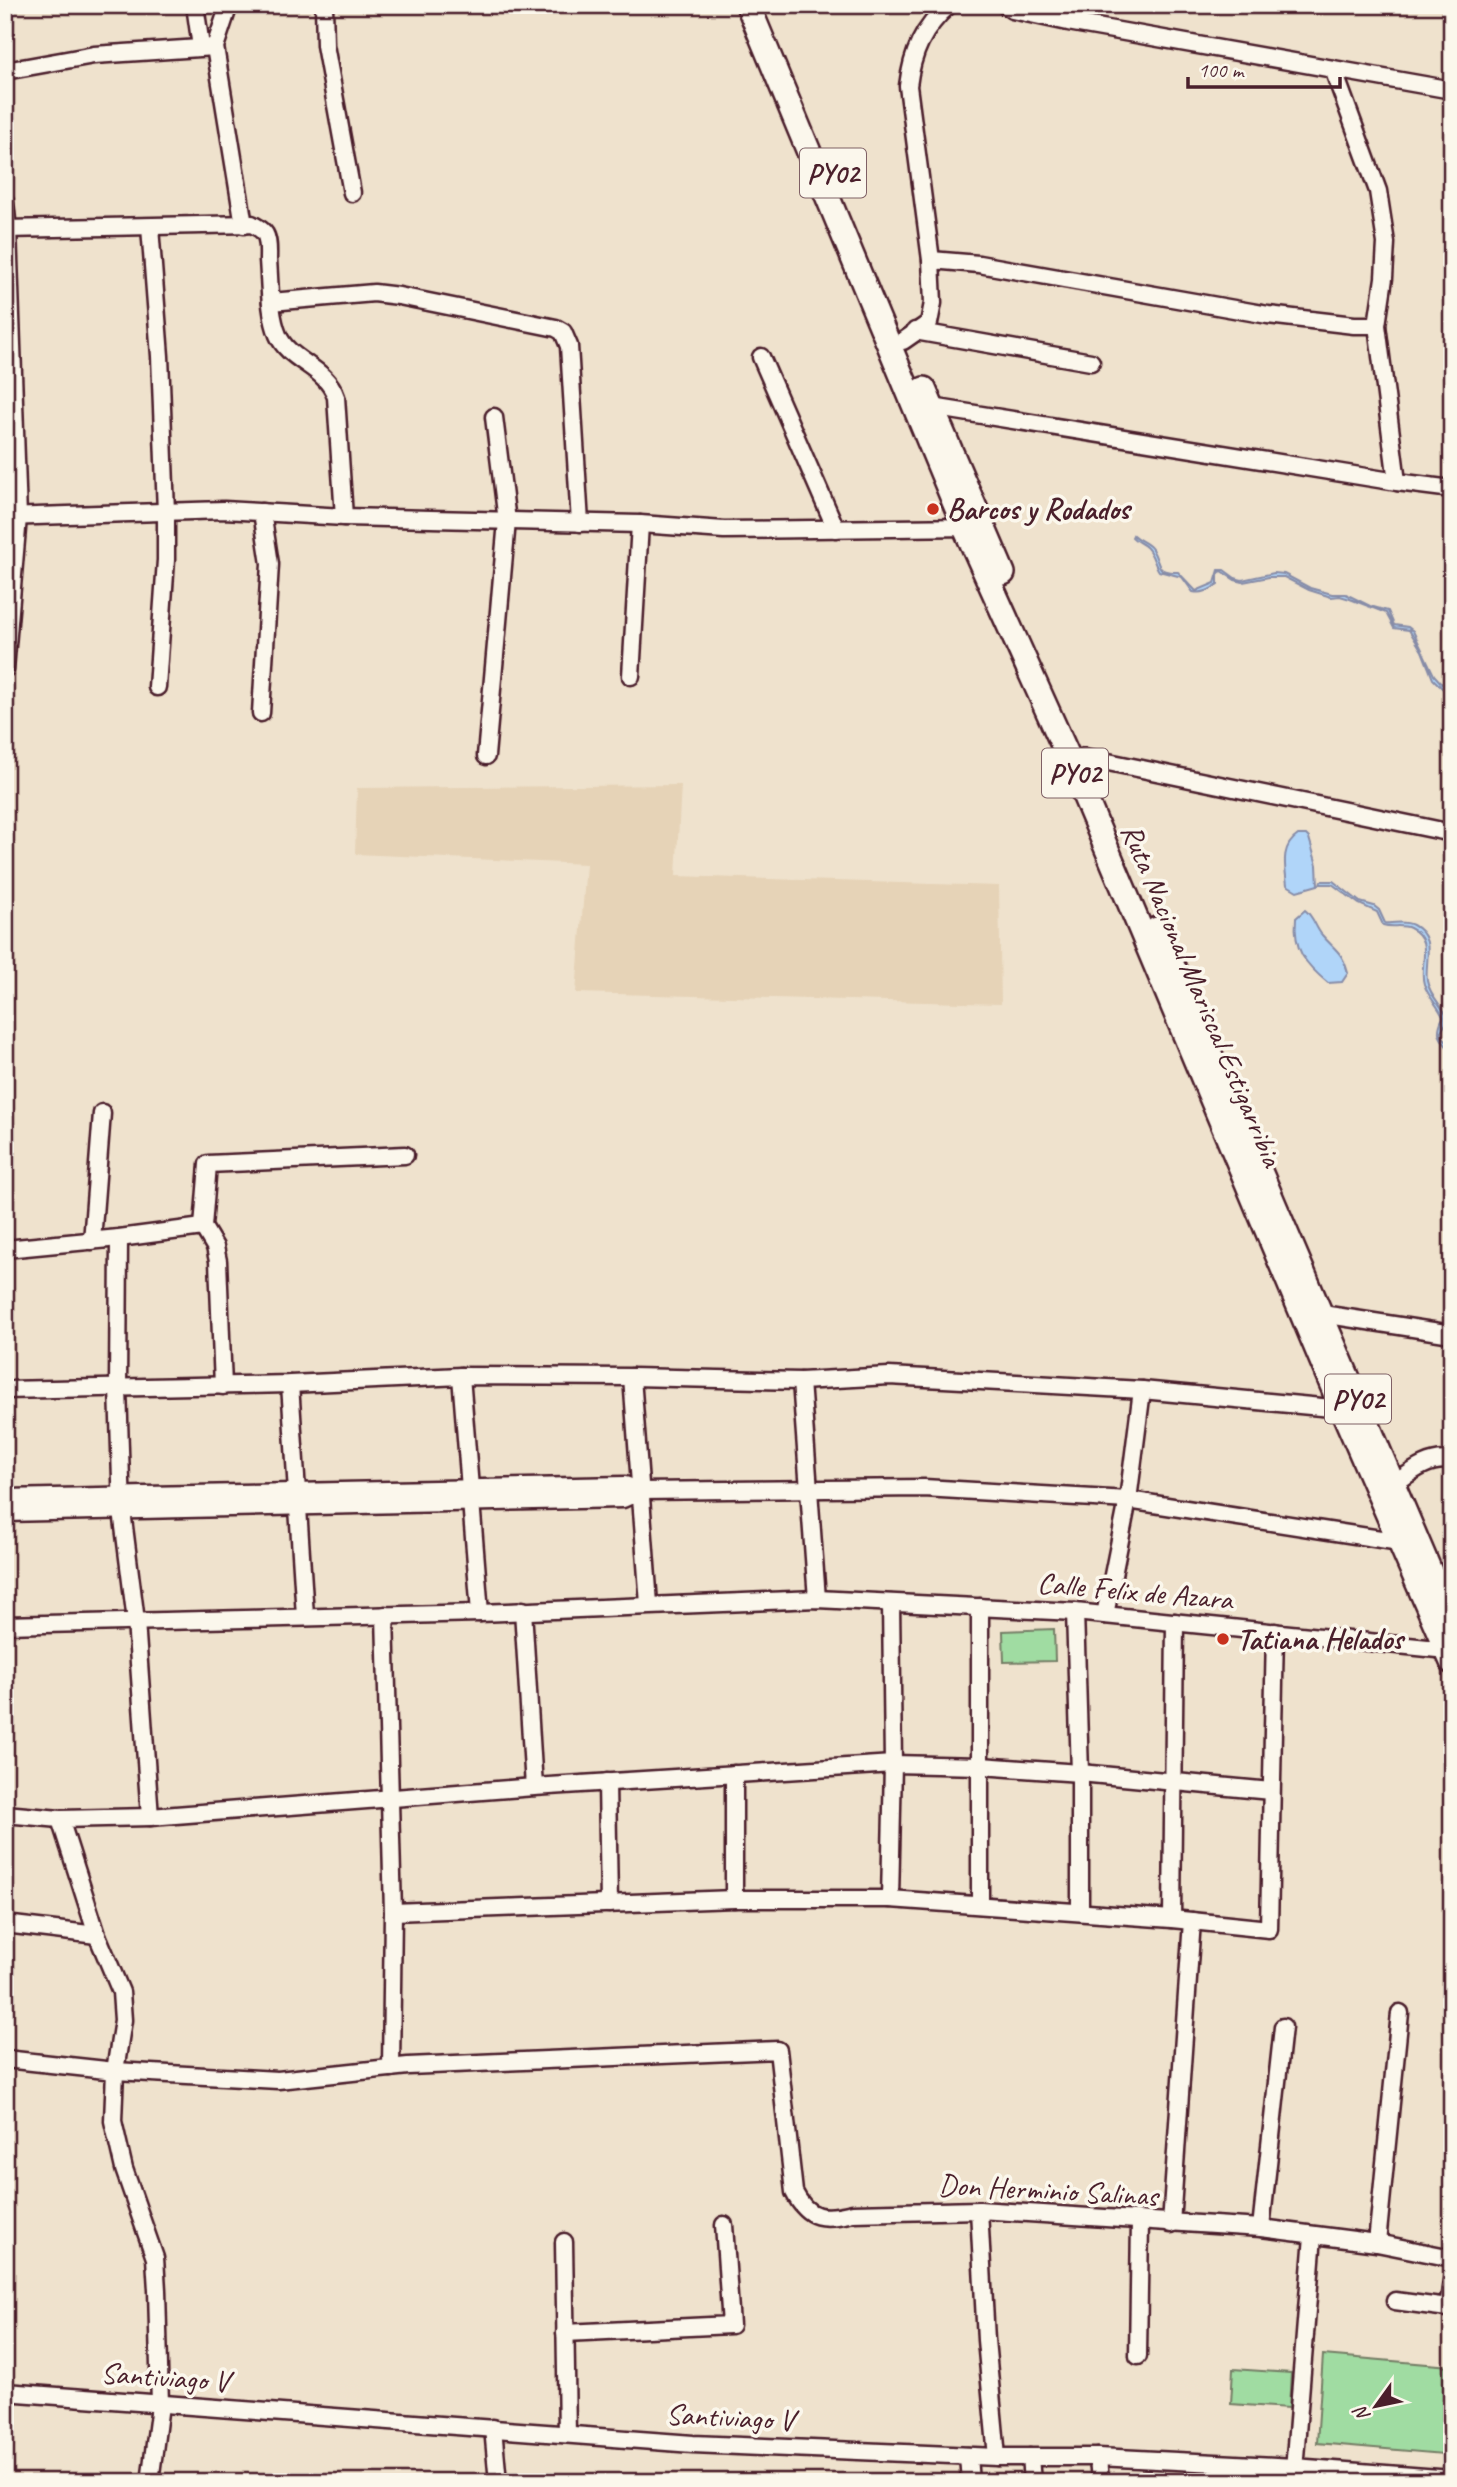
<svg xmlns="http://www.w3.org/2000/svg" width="1457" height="2487" font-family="Caveat,sans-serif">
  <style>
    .built { fill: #e6d3b7 }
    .green { fill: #a0dca2; stroke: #757e66; stroke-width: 2 }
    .water { fill: #b0d5f9; stroke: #878ca7; stroke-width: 2 }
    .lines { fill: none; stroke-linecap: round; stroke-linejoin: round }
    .minor-casing { stroke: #4a1f2b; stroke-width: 21 }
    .highway-casing { stroke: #4a1f2b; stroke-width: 28 }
    .minor { stroke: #fbf7ec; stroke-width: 16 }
    .highway { stroke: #fbf7ec; stroke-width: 23 }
    .poi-dot { fill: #c8321e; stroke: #fbf7ec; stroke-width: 2.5 }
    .labels { text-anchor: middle; stroke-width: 7; stroke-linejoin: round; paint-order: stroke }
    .shield { fill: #fbf7ec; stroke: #7f6065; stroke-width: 2 }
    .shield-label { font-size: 28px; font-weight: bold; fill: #4a1f2b }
    .poi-label { font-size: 30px; font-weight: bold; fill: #4a1f2b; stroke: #fbf7ec; text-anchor: start }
    .street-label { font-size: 30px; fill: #4a1f2b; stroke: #fbf7ec }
  </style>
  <rect width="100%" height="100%" fill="#efe2cd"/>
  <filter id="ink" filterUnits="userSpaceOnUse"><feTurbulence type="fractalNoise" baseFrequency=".0143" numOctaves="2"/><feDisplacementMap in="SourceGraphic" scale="14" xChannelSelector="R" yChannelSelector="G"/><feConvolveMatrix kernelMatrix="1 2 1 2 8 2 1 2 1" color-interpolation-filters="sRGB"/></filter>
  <g filter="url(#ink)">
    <path class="built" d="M681 785 676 876 999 886 1001 1004 576 993 586 864 355 854 357 788Z"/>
    <g class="green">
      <path d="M1054 1629 1055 1661 1004 1662 1003 1631Z"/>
      <path d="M1323 2355 1450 2366 1443 2454 1317 2443Z"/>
      <path d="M1233 2369 1291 2373 1289 2408 1231 2404Z"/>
    </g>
    <g class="water">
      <path d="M1133 535C1139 541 1147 542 1152 549 1162 566 1154 572 1178 572L1196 591 1215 583 1219 570H1224L1235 578 1242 580 1274 573 1284 574 1310 588 1332 594H1346L1370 606 1388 611 1394 625 1408 627 1413 631 1434 675 1452 695V698L1433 679 1422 651 1409 630 1394 628 1386 613 1350 599 1340 596 1331 597 1309 590 1284 577H1269L1243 582 1235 580 1221 571 1218 574V584C1210 590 1203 594 1193 592L1182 577 1159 571C1154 564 1153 554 1147 548 1143 543 1136 542 1132 537Z"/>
      <path d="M1298 835H1306L1309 838 1317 865 1318 885 1297 891 1287 885C1285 866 1280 847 1298 835Z"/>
      <path d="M1321 881H1333L1360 902 1374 906 1379 910 1385 923C1395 924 1403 920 1413 925 1437 938 1424 961 1427 981 1429 993 1439 1003 1446 1014L1452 1011V1015L1441 1031 1442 1036 1452 1046V1053C1441 1038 1434 1036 1443 1017 1438 1005 1428 997 1424 984 1418 966 1435 940 1410 928 1401 924 1392 928 1383 925L1377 912 1359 904 1332 884H1320Z"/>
      <path d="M1305 910C1314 917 1315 927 1322 935 1336 951 1342 951 1348 973L1342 982 1328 983C1305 964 1293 950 1296 918Z"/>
    </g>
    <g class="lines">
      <defs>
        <g id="minor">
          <path d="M195 5 201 47"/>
          <path d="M229 5 215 47 244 225"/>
          <path d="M324 5 325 45 352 193"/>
          <path d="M1005 5 1012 10 1068 22 1452 90"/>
          <path d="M1333 69 1378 191 1386 243 1384 278 1377 325 1397 482"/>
          <path d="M5 71 94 55 215 47"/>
          <path d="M5 202 8 229 18 517 5 669"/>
          <path d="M150 227 160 356 166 512V560L157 687"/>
          <path d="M5 229 252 224C257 227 262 229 265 234 269 241 268 252 268 260 270 284 269 313 278 335 289 362 326 366 336 397L344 517"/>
          <path d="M931 260 979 264 1268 315 1354 325H1377"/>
          <path d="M271 302 374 293 399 296 556 328 563 332 569 346 580 523"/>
          <path d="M915 331 1091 362"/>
          <path d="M903 341 929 323 933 303 931 260 908 86C912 53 923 28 949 5"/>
          <path d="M761 357 836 529"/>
          <path d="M932 407 1397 482 1452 489"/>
          <path d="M5 517 224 510 344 517 640 524 724 530 972 527"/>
          <path d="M631 676 640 524"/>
          <path d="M261 713 270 564 262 512"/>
          <path d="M486 756 507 521 494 417"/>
          <path d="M1084 757 1452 833"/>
          <path d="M119 1238 118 1388 122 1511 136 1621 150 1817"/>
          <path d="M92 1241 102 1113"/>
          <path d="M5 1249 119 1238 203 1227"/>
          <path d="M1322 1314 1452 1334"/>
          <path d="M461 1376 480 1613"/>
          <path d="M632 1377 649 1604"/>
          <path d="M801 1381 817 1599"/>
          <path d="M290 1384 305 1616"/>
          <path d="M223 1386 218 1261 215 1247 203 1227 208 1164 405 1155"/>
          <path d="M5 1390 290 1384 461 1376 632 1377 801 1381 889 1376 1142 1390 1342 1409"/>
          <path d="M1393 1485C1411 1472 1428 1457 1452 1461"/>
          <path d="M641 1491 924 1488 1128 1500 1400 1542"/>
          <path d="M5 1498 625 1485 641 1491 623 1499 5 1513"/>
          <path d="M980 1607V1905"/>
          <path d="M523 1610 534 1787"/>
          <path d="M1075 1612 1080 1773V1912"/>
          <path d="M385 1615 393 1912 391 2068"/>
          <path d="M1105 1615 1128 1500 1142 1390"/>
          <path d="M5 1625 480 1613 817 1599 1075 1612 1447 1650"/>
          <path d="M607 1782 609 1904"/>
          <path d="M5 1814 60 1819 150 1817 534 1787 893 1764 981 1766 1080 1773 1271 1791"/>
          <path d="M60 1819 97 1935 121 1992 123 2020 115 2071 113 2121 124 2169 155 2258 157 2290 160 2405 150 2482"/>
          <path d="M734 1899V1774"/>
          <path d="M890 1899 893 1764 891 1603"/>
          <path d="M393 1912 734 1899H890L1172 1919 1269 1929 1275 1632"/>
          <path d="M1172 1919 1175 1622"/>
          <path d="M5 1924 97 1935"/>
          <path d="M5 2059 115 2071 278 2080 408 2066 778 2050 794 2192C808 2220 824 2220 853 2213L979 2210 1261 2228 1377 2243 1452 2258"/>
          <path d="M979 2210 986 2340 997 2457"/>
          <path d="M1171 2224 1192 1921"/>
          <path d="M1261 2228 1283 2027"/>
          <path d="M564 2242 567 2434"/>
          <path d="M1377 2243 1400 2013"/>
          <path d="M1395 2301 1448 2308 1452 2281"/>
          <path d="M565 2333 731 2325 724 2225"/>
          <path d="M1138 2356 1140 2221"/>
          <path d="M5 2392 693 2444 997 2457H1098L1294 2467 1452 2479"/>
          <path d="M493 2428 498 2482"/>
          <path d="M968 2456 970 2482"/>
          <path d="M1030 2457 1032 2482"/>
          <path d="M1098 2457 1100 2482"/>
          <path d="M1293 2482 1313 2236"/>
        </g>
        <g id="highway">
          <path d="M748 5 965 528 1067 754 1342 1409 1452 1662"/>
          <path d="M924 389 1003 573"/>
          <path d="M1157 929 1452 1623"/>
        </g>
      </defs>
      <use href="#minor" class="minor-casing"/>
      <use href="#highway" class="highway-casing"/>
      <use href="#minor" class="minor"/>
      <use href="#highway" class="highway"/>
    </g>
  </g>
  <g class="poi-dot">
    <circle cx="933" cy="509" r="7"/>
    <circle cx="1223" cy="1639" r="7"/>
  </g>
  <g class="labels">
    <g class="shield">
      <rect x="800" y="148.5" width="66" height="49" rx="5"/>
      <rect x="1042" y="748.5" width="66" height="49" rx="5"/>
      <rect x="1325" y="1374.5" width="66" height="49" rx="5"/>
    </g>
    <g class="shield-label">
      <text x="833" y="183">PY02</text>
      <text x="1075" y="783">PY02</text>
      <text x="1358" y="1409">PY02</text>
    </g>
    <g class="poi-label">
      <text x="947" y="519">Barcos y Rodados</text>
      <text x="1237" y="1649">Tatiana Helados</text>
    </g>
    <g class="street-label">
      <text transform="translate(1202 995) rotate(67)" y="10">Ruta Nacional Mariscal Estigarribia</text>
      <text transform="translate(1135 1591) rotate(5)" y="10">Calle Felix de Azara</text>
      <text transform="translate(1048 2190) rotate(3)" y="10">Don Herminio Salinas</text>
      <text transform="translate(165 2377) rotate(4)" y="10">Santiviago V</text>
      <text transform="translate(730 2417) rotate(3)" y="10">Santiviago V</text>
    </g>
  </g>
  <rect width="1457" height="2487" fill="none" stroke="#fbf7ec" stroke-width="28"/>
  <rect x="14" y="14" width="1429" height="2459" fill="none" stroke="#4a1f2b" stroke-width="2.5" filter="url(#ink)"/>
  <g transform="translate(1376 2406) rotate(237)" stroke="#fbf7ec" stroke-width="5" paint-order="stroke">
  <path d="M0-5L12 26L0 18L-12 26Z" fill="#4a1f2b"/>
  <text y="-10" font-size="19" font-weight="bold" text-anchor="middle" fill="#4a1f2b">N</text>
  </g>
  <path d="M1188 77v10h152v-10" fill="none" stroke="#4a1f2b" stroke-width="3.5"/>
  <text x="1198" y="77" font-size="21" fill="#4a1f2b" stroke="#fbf7ec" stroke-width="5" paint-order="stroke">100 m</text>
</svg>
